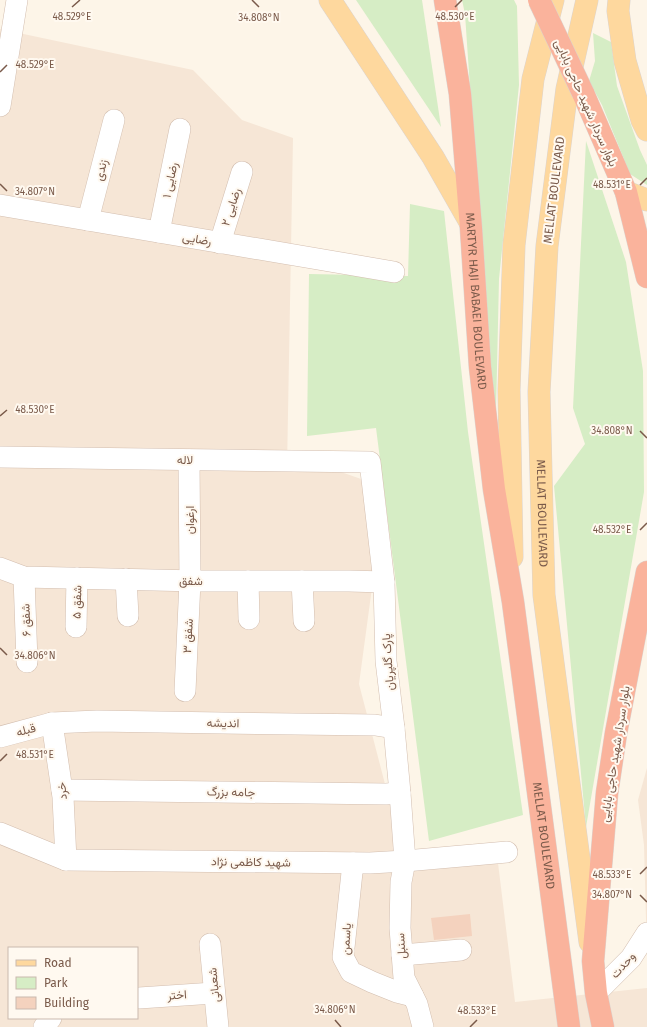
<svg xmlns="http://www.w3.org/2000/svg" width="647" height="1027" font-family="'Fira Sans',Vazirmatn,sans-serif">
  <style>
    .residential { fill: #f6e6d6; fill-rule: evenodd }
    .green { fill: #d6edc5 }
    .building { fill: #f4d2be }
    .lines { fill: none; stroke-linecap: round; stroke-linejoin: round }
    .minor-casing { stroke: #d3beaf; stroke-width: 22 }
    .major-casing { stroke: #dcd4d0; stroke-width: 23 }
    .highway-casing { stroke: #dcd4d0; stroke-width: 23 }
    .minor { stroke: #fff; stroke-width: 21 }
    .major { stroke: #fed89e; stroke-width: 22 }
    .highway { stroke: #fab39c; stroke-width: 22 }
    .highway-bridge-casing { stroke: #dcd4d0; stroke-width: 23; stroke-linecap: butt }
    .highway-bridge { stroke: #fab39c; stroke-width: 22 }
    .ticks { fill: none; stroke: #7a5a4a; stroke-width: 1.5 }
    .labels { text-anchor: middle; stroke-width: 4; stroke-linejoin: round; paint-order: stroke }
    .street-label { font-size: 12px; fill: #7a5a4a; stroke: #fff9f0 }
    .ticks-label { font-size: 10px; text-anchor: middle; fill: #7a5a4a; stroke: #fff9f0; stroke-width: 4; stroke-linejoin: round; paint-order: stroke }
  </style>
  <rect width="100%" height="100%" fill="#fdf5e8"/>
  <g class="residential">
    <path d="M0 29 193 70 242 120 293 138 287 469 341 472 364 480 378 543 359 684 405 861 498 863 515 1002 647 988V1027H0ZM9 948H137V1018H9Z"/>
    <path d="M647 768V957L644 845 638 800Z"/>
  </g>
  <g class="green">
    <path d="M356 0H422L441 127Z"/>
    <path d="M462 0H514L517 6 519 85 499 279 495 456 465 14Z"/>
    <path d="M593 33 611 42 617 86 640 150 647 165V185L630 174 602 105 589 81 595 61Z"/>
    <path d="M586 141 626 262 643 371 644 492 586 827 554 486 585 444 573 408Z"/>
    <path d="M410 204 444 211 468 432 523 815 429 841 376 428 307 436 309 274 408 276Z"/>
  </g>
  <path class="building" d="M470 914 472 936 434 940 431 918Z"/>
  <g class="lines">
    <defs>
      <g id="minor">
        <path d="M0 106 17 0"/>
        <path d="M0 205 394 272"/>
        <path d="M88 220 114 120"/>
        <path d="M159 232 180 129"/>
        <path d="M220 243 242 172"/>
        <path d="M0 457 370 462 384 582 386 661 394 728 400 793 405 861 401 882 400 928 404 978 417 1004 423 1027"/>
        <path d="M0 568 24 577 197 581H349L384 582"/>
        <path d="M24 577 27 662"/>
        <path d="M126 579 128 616"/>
        <path d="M248 581 249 619"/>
        <path d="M302 581 304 621"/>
        <path d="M76 627 77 578"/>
        <path d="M185 691 190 581 189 460"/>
        <path d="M52 723 63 797 66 860"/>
        <path d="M0 737 52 723 97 721 222 723 375 725 394 728"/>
        <path d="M62 790 386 794 400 793"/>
        <path d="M0 833 66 860 370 863 405 861 507 852"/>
        <path d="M353 863 343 957 351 972 372 982 397 992 413 996"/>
        <path d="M210 944 218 1027"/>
        <path d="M402 955 461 950"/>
        <path d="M596 993 631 958 647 933"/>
        <path d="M139 998 214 993"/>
        <path d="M44 1027 51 1018"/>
      </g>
      <g id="major">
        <path d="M330 0 433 157 470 222"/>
        <path id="s1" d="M587 0 567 89 547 246 539 392 544 595 590 942"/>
        <path d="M619 0 618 11 625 61 642 120 647 130"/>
        <path d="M626 192 647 200"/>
        <path d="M512 557 509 390 514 245 533 79 553 0"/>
      </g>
      <g id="highway">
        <path id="s2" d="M445 0 460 94 471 228 480 367 494 489 513 602 569 1027"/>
        <path d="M583 93 626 192 647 277"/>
        <path d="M603 1027 596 993 593 961 607 793 616 733 647 572"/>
      </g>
    </defs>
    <use href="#minor" class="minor-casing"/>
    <use href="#major" class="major-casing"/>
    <use href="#highway" class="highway-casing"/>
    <use href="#minor" class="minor"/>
    <use href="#major" class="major"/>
    <use href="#highway" class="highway"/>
    <defs>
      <path id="highway-bridge" d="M539 0 583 93"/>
    </defs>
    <use href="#highway-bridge" class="highway-bridge-casing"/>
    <use href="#highway-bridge" class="highway-bridge"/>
  </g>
  <path class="ticks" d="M252 0 259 7M72 7 80 0M455 7 462 0M0 72 7 65M0 184 7 191M640 185 647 178M0 416 7 410M640 431 647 438M640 530 647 523M0 648 7 655M0 761 7 754M640 874 647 867M640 895 647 902M335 1020 341 1027M470 1027 477 1020"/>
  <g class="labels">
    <g class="street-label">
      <text transform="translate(586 103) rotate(66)" y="4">بلوار سردار شهید حاجی بابایی</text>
      <text transform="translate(101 170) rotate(-76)" y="4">زندی</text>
      <text transform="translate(170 180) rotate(-78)" y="4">رضایی ۱</text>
      <text transform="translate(554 190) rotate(-83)" y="4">MELLAT BOULEVARD</text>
      <text transform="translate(231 207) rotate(-72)" y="4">رضایی ۲</text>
      <text transform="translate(197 239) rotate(10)" y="4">رضایی</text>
      <text dy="4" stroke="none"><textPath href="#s2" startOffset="303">MARTYR HAJI BABAEI BOULEVARD</textPath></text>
      <text transform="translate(185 460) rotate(1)" y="4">لاله</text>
      <text dy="4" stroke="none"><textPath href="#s1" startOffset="517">MELLAT BOULEVARD</textPath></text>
      <text transform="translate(190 520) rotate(-90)" y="4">ارغوان</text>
      <text transform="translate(191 581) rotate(1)" y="4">شفق</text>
      <text transform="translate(77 602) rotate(-88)" y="4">شفق ۵</text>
      <text transform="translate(26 620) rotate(-92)" y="4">شفق ۶</text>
      <text transform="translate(188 636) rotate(-87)" y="4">شفق ۳</text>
      <text transform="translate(388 662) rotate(-94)" y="4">پارک گلپریان</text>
      <text transform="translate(223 723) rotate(1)" y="4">اندیشه</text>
      <text transform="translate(26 730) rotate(-15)" y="4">قبله</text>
      <text transform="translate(615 754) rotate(-81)" y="4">بلوار سردار شهید حاجی بابایی</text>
      <text transform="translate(62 791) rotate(-97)" y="4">خرد</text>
      <text transform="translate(231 792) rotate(1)" y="4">جامه بزرگ</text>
      <text dy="4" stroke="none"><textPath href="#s2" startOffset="842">MELLAT BOULEVARD</textPath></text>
      <text transform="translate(251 862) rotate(1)" y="4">شهید کاظمی نژاد</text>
      <text transform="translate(346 939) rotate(-87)" y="4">یاسمن</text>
      <text transform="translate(401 946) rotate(-94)" y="4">سنبل</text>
      <text transform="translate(623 965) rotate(-48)" y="4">وحدت</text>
      <text transform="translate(214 985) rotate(-96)" y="4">شعبانی</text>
      <text transform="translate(177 995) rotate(-4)" y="4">اختر</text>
    </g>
  </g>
  <g class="ticks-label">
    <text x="72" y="20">48.529°E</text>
    <text x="455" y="20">48.530°E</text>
    <text x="259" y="21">34.808°N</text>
    <text x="35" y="68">48.529°E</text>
    <text x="612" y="188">48.531°E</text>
    <text x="35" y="195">34.807°N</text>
    <text x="35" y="413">48.530°E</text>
    <text x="612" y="434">34.808°N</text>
    <text x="612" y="533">48.532°E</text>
    <text x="35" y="659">34.806°N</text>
    <text x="35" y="758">48.531°E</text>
    <text x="612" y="878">48.533°E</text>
    <text x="612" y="898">34.807°N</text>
    <text x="335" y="1013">34.806°N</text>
    <text x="477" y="1014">48.533°E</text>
  </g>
  <rect x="8" y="947" width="130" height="72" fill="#fff9f0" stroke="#cab9ae"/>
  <rect x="16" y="960" width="20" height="6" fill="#fed89e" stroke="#cab9ae"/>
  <text x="44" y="967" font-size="12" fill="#7a5a4a">Road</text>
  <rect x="16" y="977" width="20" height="12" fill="#d6edc5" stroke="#cab9ae"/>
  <text x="44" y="987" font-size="12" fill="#7a5a4a">Park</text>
  <rect x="16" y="997" width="20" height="12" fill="#f4d2be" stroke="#cab9ae"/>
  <text x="44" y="1007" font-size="12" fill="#7a5a4a">Building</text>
</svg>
